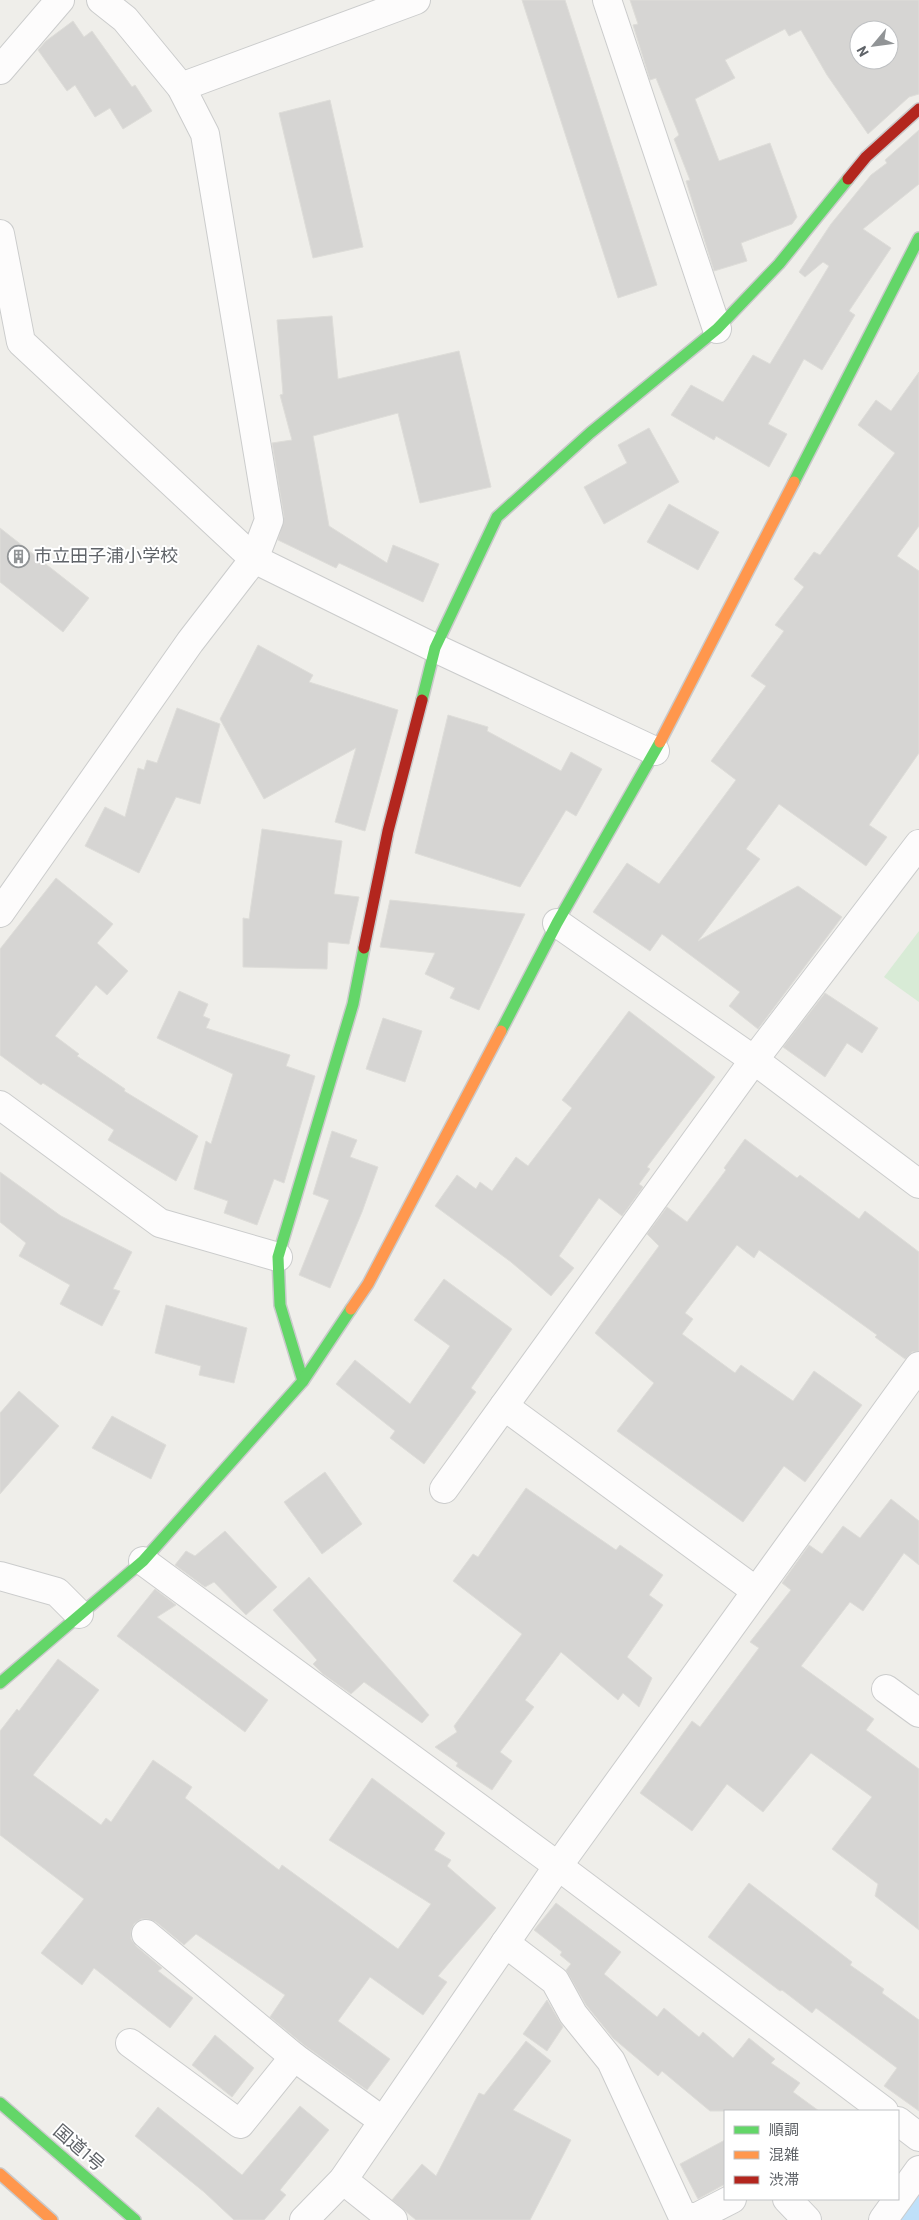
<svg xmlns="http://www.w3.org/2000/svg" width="919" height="2220" font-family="Barlow,'Noto Sans JP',sans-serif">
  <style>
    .green { fill: #d8ebd6 }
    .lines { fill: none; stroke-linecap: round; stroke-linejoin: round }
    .river { stroke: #bfe0f9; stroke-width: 65 }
    .building { fill: #d6d5d3; stroke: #deddd9; fill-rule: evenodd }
    .street-casing { stroke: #cbcccc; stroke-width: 30 }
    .fast-casing { stroke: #cacacb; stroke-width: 14 }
    .slow-casing { stroke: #cacacb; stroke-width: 14 }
    .jam-casing { stroke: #cacacb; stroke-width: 14 }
    .street { stroke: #fdfcfc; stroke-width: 28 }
    .fast { stroke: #63d668; stroke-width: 11 }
    .slow { stroke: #ff974d; stroke-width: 11 }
    .jam { stroke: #b3261e; stroke-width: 11 }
    .labels { text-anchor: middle; stroke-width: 4; stroke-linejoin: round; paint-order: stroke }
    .poi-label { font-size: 18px; fill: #5f6368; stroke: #fff; text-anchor: start }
    .street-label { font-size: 18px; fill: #5f6368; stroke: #fff }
  </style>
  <rect width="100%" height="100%" fill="#efeeea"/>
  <path class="green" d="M919 931V1002L884 977Z"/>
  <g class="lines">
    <path class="river" d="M919 2220V2219"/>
  </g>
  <g class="building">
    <path d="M522 0H565L657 285 618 298Z"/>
    <path d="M630 0H919V94L909 97 868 134 827 75 801 30 789 36 785 29 725 60 735 78 695 99 719 161 770 143 797 217 792 224 741 243 747 261 714 271 686 181 690 180 674 139 679 135 656 78 650 80 633 25 638 24ZM859 30H889V60H859Z"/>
    <path d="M73 21 84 37 92 31 132 87 135 85 152 111 123 129 110 108 95 117 75 85 67 91 38 50 46 41Z"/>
    <path d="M330 100 363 247 313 258 279 113Z"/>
    <path d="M919 130V184L863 229 891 248 849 311 855 315 822 370 804 359 768 424 787 434 769 467 716 436 714 440 671 415 691 385 723 402 753 355 770 364 829 266 823 262 805 277 799 272 831 224 871 175 887 163 885 160Z"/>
    <path d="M332 316 338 379 459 351 491 487 420 503 398 413 313 436 329 526 387 563 393 545 439 564 423 602 339 563 336 568 278 540 284 517 272 443 292 440 280 395 283 394 277 320Z"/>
    <path d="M919 372V526L897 556 919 571V753L869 825 887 837 866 866 779 804 746 849 760 859 698 941 798 886 842 917 758 1029 729 1006 740 992 662 934 650 951 593 912 627 863 659 884 736 780 711 761 766 686 751 676 784 631 775 625 804 587 794 579 814 552 820 555 895 453 858 425 876 400 891 411Z"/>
    <path d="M649 428 679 482 604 524 584 487 627 463 618 445Z"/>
    <path d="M669 504 719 532 698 570 647 542Z"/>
    <path d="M0 528 89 598 63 632 0 582Z"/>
    <path d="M258 645 313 675 309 682 398 710 365 831 335 822 356 748 264 799 220 719Z"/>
    <path d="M177 708 220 724 200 804 176 797 139 873 85 846 105 807 125 817 138 768 144 770 147 760 157 763Z"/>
    <path d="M448 715 488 727 487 731 561 771 571 752 602 769 576 816 566 810 520 887 415 853Z"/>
    <path d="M262 829 342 841 334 894 359 897 349 944 328 942 327 969 243 967V918L249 919Z"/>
    <path d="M56 878 113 924 97 943 128 971 107 995 96 985 55 1036 79 1054 77 1056 125 1089 124 1091 198 1136 176 1181 108 1140 114 1130 43 1083 41 1085 0 1055V949Z"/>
    <path d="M390 900 525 914 479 1010 450 998 455 988 425 974 435 953 380 947Z"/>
    <path d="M179 991 208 1004 203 1016 210 1019 206 1028 290 1055 286 1066 315 1076 284 1183 274 1179 257 1225 224 1213 228 1201 194 1189 206 1141 211 1144 233 1074 157 1038Z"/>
    <path d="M825 993 878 1028 862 1053 847 1043 825 1077 783 1047Z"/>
    <path d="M629 1011 715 1077 647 1167 650 1169 639 1184 643 1187 622 1216 599 1198 559 1256 574 1268 551 1296 511 1262 435 1206 457 1175 476 1189 480 1182 492 1191 516 1157 528 1166 572 1108 562 1100Z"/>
    <path d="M383 1018 422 1031 405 1082 366 1069Z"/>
    <path d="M332 1131 357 1140 350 1157 378 1167 362 1212 330 1288 299 1275 329 1200 313 1194Z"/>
    <path d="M745 1139 797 1178 800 1175 859 1219 865 1211 919 1252V1351L912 1352 905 1359 875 1337 877 1335 759 1250 754 1258 737 1245 685 1313 693 1319 682 1334 735 1373 741 1365 793 1401 814 1371 862 1405 805 1482 784 1466 743 1522 617 1431 654 1383 595 1333 659 1246 647 1234 667 1207 687 1222 726 1170 724 1168Z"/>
    <path d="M0 1172 61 1216 132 1252 113 1289 120 1291 102 1326 60 1304 70 1285 19 1256 26 1243 0 1222Z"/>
    <path d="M444 1279 512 1329 471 1388 476 1392 424 1464 390 1438 395 1431 336 1384 355 1360 410 1404 450 1346 414 1320Z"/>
    <path d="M166 1305 247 1328 234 1383 199 1375 201 1366 155 1353Z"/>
    <path d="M19 1391 59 1426 0 1494V1413Z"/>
    <path d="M112 1416 166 1445 151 1479 92 1448Z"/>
    <path d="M325 1472 362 1524 322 1554 284 1502Z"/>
    <path d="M526 1488 616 1550 620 1545 663 1575 649 1595 663 1605 627 1657 652 1678 639 1707 623 1693 618 1700 561 1652 525 1700 534 1707 500 1752 512 1761 492 1790 456 1766 458 1763 435 1747 457 1732 454 1726 522 1634 453 1581 473 1554 478 1557Z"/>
    <path d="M891 1499 919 1521V1565L904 1553 863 1611 850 1602 801 1666 874 1719 866 1730 919 1769V1930L875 1896 878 1884 832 1849 872 1797 811 1753 763 1812 727 1784 692 1831 640 1793 692 1721 700 1727 759 1648 750 1642 791 1590 782 1583 809 1545 822 1554 843 1526 860 1538Z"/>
    <path d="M225 1531 277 1587 246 1615 214 1582 205 1587 175 1565 186 1551 195 1556Z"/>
    <path d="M309 1577 429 1715 422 1723 364 1682 351 1694 323 1674 313 1664 317 1660 273 1610Z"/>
    <path d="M155 1589 176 1605 157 1617 268 1700 245 1732 117 1636Z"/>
    <path d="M58 1659 99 1690 33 1775 101 1825 106 1818 111 1822 153 1760 192 1787 185 1798 279 1870 282 1865 398 1949 431 1904 329 1840 372 1778 445 1833 434 1850 451 1860 447 1866 496 1908 438 1976 447 1982 423 2015 370 1977 338 2021 390 2059 367 2090 304 2045 270 2017 285 1995 196 1934 184 1945 156 1922 148 1919H141L134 1924 131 1931V1939L136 1946 162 1968 158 1971 193 1998 170 2028 94 1968 82 1985 41 1953 84 1899 0 1835V1731L17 1709 19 1711Z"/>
    <path d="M749 1883 852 1962 850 1965 884 1989 882 1993 919 2020V2111L884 2086 897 2068 816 2008 812 2013 782 1990 780 1991 708 1937Z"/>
    <path d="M556 1903 621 1952 604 1974 657 2017 664 2008 699 2037 703 2032 733 2058 749 2038 775 2059 771 2063 800 2083 793 2092 819 2111H710L662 2071 658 2076 613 2038 586 2005 566 1970 571 1964 560 1955 562 1952 534 1930Z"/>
    <path d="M547 2000 563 2027 547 2051 523 2034Z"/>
    <path d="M215 2035 254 2068 232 2097 192 2065Z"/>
    <path d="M526 2041 551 2061 513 2110 571 2140 530 2220H416L392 2200 422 2164 436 2176 479 2093 484 2095Z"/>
    <path d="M300 2106 329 2130 280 2190 286 2195 264 2220H234L204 2192 135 2136 158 2107 242 2175Z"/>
    <path d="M725 2140V2184L698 2199 680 2164Z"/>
  </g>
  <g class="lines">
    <defs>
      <g id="street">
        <path d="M607 0 717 329"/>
        <path d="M0 70 60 0"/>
        <path d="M181 87 416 0"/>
        <path d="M0 234 21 342 254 559 435 648 655 751"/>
        <path d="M0 913 190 642 254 559 269 520 205 134 181 87 125 19 101 0"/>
        <path d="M557 923 754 1060 919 1184"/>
        <path d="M0 1105 160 1223 278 1257"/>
        <path d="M504 1406 756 1591"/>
        <path d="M444 1489 754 1060 919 844"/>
        <path d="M143 1561 558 1866 884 2111"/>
        <path d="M0 1576 57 1592 79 1614"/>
        <path d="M886 1689 919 1713"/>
        <path d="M146 1934 294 2057 383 2121"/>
        <path d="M505 1943 555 1981 573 2014 611 2061 682 2215 695 2218 732 2199"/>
        <path d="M130 2043 240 2124 294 2057"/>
        <path d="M898 2121 919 2137"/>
        <path d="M343 2180 393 2220"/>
        <path d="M787 2199 807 2220"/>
        <path d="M304 2220 343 2180 558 1866 919 1366"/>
        <path d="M883 2220 919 2170"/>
      </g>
      <g id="fast">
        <path d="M794 482 919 238"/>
        <path d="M422 700 435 648 497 517 590 433 717 329 779 264 848 179"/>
        <path d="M501 1031 557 923 660 742"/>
        <path d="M303 1381 280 1305 278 1257 353 1004 364 948"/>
        <path d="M0 1683 143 1561 303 1381 351 1309"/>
        <path d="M0 2103 135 2220"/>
      </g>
      <g id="slow">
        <path d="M660 742 794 482"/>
        <path d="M351 1309 368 1284 501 1031"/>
        <path d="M0 2174 52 2220"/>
      </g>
      <g id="jam">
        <path d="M848 179 866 157 919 109"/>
        <path d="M364 948 388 831 422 700"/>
      </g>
    </defs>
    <use href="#street" class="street-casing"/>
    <use href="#fast" class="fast-casing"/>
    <use href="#slow" class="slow-casing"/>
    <use href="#jam" class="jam-casing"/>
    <use href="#street" class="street"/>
    <use href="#fast" class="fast"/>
    <use href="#slow" class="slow"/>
    <use href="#jam" class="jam"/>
  </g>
  <defs>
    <symbol id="building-ring" viewBox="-11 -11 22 22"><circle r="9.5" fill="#fff" stroke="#919496" stroke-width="1.5"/><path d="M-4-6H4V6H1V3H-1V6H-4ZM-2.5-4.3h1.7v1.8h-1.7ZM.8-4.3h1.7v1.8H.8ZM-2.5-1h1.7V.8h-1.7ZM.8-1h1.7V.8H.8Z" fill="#919496"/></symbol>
  </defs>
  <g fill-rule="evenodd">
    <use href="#building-ring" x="6" y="544" width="25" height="25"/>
  </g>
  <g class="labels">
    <g class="poi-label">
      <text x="34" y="562">市立田子浦小学校</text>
    </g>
    <g class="street-label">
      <text transform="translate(79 2148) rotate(41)" y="6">国道1号</text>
    </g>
  </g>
  <rect x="724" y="2110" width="175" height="90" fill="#ffffff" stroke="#bfc1c3"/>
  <rect x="734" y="2126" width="25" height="8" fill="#63d668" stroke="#bfc1c3"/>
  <text x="769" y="2135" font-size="15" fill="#5f6368">順調</text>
  <rect x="734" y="2151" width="25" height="8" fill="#ff974d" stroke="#bfc1c3"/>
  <text x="769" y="2160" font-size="15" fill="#5f6368">混雑</text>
  <rect x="734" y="2176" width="25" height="8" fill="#b3261e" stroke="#bfc1c3"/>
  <text x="769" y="2185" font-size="15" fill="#5f6368">渋滞</text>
  <g transform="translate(874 45) rotate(241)"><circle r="24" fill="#ffffff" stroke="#bfc1c3"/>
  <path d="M0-4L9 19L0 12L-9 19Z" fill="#919496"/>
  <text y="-8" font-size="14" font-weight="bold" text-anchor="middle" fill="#5f6368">N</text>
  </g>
</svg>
